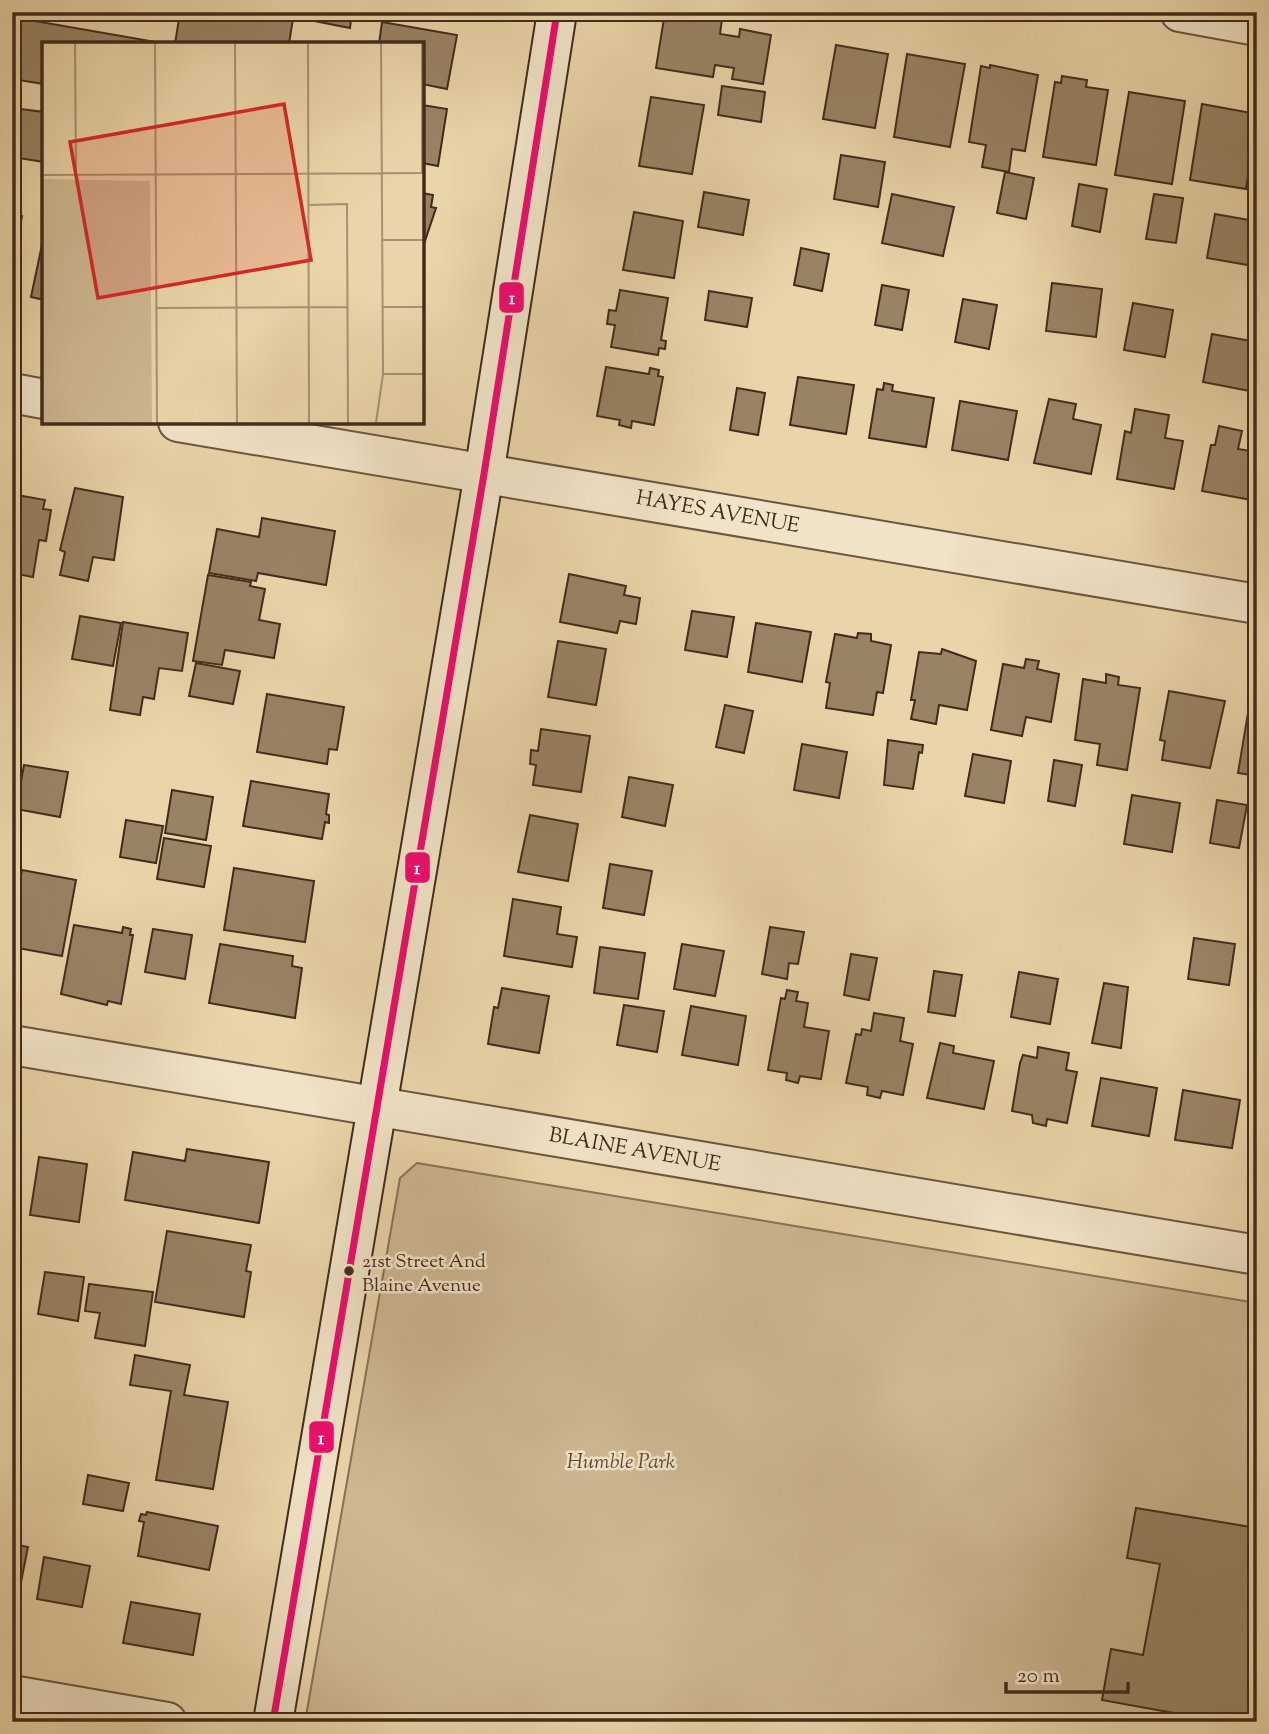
<svg xmlns="http://www.w3.org/2000/svg" width="1269" height="1734" font-family="'Sorts Mill Goudy',serif">
  <style>
    .green { fill: #cdb791; stroke: #877256; stroke-width: 2 }
    .building { fill: #998365; stroke: #412c1c; stroke-width: 2 }
    .lines { fill: none; stroke-linecap: round; stroke-linejoin: round }
    .street-casing { stroke: #6b563f; stroke-width: 42 }
    .secondary-casing { stroke: #412c1c; stroke-width: 42 }
    .street { stroke: #f1e3c7; stroke-width: 38 }
    .secondary { stroke: #f1e3c7; stroke-width: 38 }
    .bus-1-casing { stroke: #f1e3c7; stroke-width: 12 }
    .bus-1 { stroke: #ed0b6d; stroke-width: 7 }
    .bus-dot { fill: #412c1c; stroke: #f1e3c7; stroke-width: 2.5 }
    .labels { text-anchor: middle; stroke-width: 5; stroke-linejoin: round; paint-order: stroke }
    .bus-label { font-size: 19px; fill: #412c1c; stroke: #f1e3c7; text-anchor: start }
    .street-label { font-size: 21px; fill: #412c1c; stroke: #f1e3c7 }
    .park-label { font-size: 21px; font-style: italic; fill: #5d4833; stroke: #f1e3c7 }
    .inset-road { fill: none; stroke: #a69171; stroke-width: 2 }
    .view { fill: #d62828; fill-opacity: 0.15; stroke: #d62828; stroke-width: 3.5 }
    .inset-edge { fill: none; stroke: #412c1c; stroke-width: 3.5 }
    .line-badge { stroke: #f1e3c7; stroke-width: 2.5 }
    .badge-label { font-size: 19px; text-anchor: middle; font-weight: bold; fill: #fff }
  </style>
  <rect width="100%" height="100%" fill="#ead4a9"/>
  <filter id="stains"><feTurbulence type="fractalNoise" baseFrequency=".00286" numOctaves="4"/><feColorMatrix values="0 0 0 0 .2 0 0 0 0 .09 0 0 0 0 .02 0 0 0 .5 -.17"/></filter>
  <radialGradient id="worn" r=".72"><stop offset=".6" stop-color="#630" stop-opacity="0"/><stop offset="1" stop-color="#630" stop-opacity=".3"/></radialGradient>
  <path class="green" d="M417 1163 1257 1303V1722H305L400 1178Z"/>
  <g class="building">
    <path d="M180 12H294L289 44H175Z"/>
    <path d="M306 12H352L350 28 304 19Z"/>
    <path d="M665 12H723L720 34 739 37 740 29 771 35 763 84 732 79 734 68 715 65 713 77 656 68Z"/>
    <path d="M12 17 167 44H44V84L12 79Z"/>
    <path d="M382 22 457 35 447 89 422 84V44H379Z"/>
    <path d="M836 45 888 54 875 128 823 119Z"/>
    <path d="M907 54 965 64 950 147 894 137Z"/>
    <path d="M990 65 1038 75 1025 151 1012 149 1009 172 982 167 986 145 969 142 981 66 990 68Z"/>
    <path d="M1062 76 1087 80 1086 87 1108 90 1096 165 1043 157 1055 82 1061 83Z"/>
    <path d="M722 86 765 92 761 122 718 115Z"/>
    <path d="M1129 92 1185 101 1172 184 1115 175Z"/>
    <path d="M651 97 704 105 692 174 639 166Z"/>
    <path d="M1202 104 1257 114 1246 189 1190 180Z"/>
    <path d="M422 105 447 109 438 166 422 163Z"/>
    <path d="M12 108 44 112V162L12 157Z"/>
    <path d="M841 155 885 162 878 207 834 199Z"/>
    <path d="M1005 172 1034 178 1026 219 997 213Z"/>
    <path d="M1079 184 1107 189 1100 232 1072 226Z"/>
    <path d="M704 192 749 200 743 235 698 227Z"/>
    <path d="M422 193 433 195 431 207 436 208 424 244H422Z"/>
    <path d="M892 194 954 207 943 256 882 243Z"/>
    <path d="M1154 194 1183 198 1176 243 1146 239Z"/>
    <path d="M634 212 683 221 674 278 623 270Z"/>
    <path d="M12 214 22 216 12 274Z"/>
    <path d="M1215 214 1255 221 1248 265 1207 258Z"/>
    <path d="M44 235V300L31 297Z"/>
    <path d="M801 248 829 254 822 291 794 285Z"/>
    <path d="M1052 283 1102 289 1096 337 1046 331Z"/>
    <path d="M882 285 909 290 902 330 875 325Z"/>
    <path d="M620 290 668 298 661 340 666 341 665 349 659 348 658 355 611 347 615 325 607 324 609 310 616 311Z"/>
    <path d="M709 291 752 298 747 327 705 320Z"/>
    <path d="M963 299 997 305 989 349 955 342Z"/>
    <path d="M1133 303 1173 310 1165 357 1124 350Z"/>
    <path d="M1212 334 1257 342 1255 392 1203 382Z"/>
    <path d="M606 367 649 374 650 368 659 370 658 376 663 377 654 425 632 421 631 428 619 425 620 420 597 416Z"/>
    <path d="M798 377 854 385 846 434 790 425Z"/>
    <path d="M884 383 893 385 892 391 934 398 926 447 869 438 877 389 883 390Z"/>
    <path d="M737 388 765 393 758 435 730 430Z"/>
    <path d="M1049 399 1076 404 1073 419 1101 425 1091 474 1034 463Z"/>
    <path d="M960 401 1017 411 1008 460 952 450Z"/>
    <path d="M1135 409 1169 415 1165 438 1183 441 1174 489 1117 479 1125 431 1131 433Z"/>
    <path d="M1219 426 1242 431 1238 449 1257 452V501L1202 491 1211 445H1215Z"/>
    <path d="M75 488 123 497 114 560 93 557 88 581 60 575 65 552 60 550Z"/>
    <path d="M17 495 45 500 43 509 51 510 46 541 39 540 33 577 12 573V504H16Z"/>
    <path d="M262 518 335 531 326 585 258 573 256 581 209 573 217 529 259 537Z"/>
    <path d="M569 574 626 586 624 595 640 598 636 624 620 621 617 633 560 622Z"/>
    <path d="M208 575 251 582 250 586 265 589 259 620 280 624 274 658 225 650 222 665 193 661Z"/>
    <path d="M692 611 734 617 727 657 685 650Z"/>
    <path d="M80 616 121 623 113 666 72 659Z"/>
    <path d="M123 622 188 633 182 671 159 668 154 699 143 697 140 715 110 710Z"/>
    <path d="M756 623 811 632 802 682 748 672Z"/>
    <path d="M858 633 871 634V641L891 645 883 693 877 692 873 715 826 708 830 683 826 682 835 634 857 638Z"/>
    <path d="M558 641 606 649 596 705 548 697Z"/>
    <path d="M942 649 976 661 967 710 939 705 936 724 911 719 915 700H911L919 652 941 654Z"/>
    <path d="M1026 659 1039 661 1037 669 1059 674 1051 722 1026 717 1022 736 991 730 1003 664 1024 668Z"/>
    <path d="M196 663 240 671 233 704 189 696Z"/>
    <path d="M1106 674 1119 677 1118 685 1140 688 1127 770 1097 765 1100 744 1075 740 1083 679 1106 683Z"/>
    <path d="M1169 691 1225 701 1210 768 1162 760 1165 741 1160 740Z"/>
    <path d="M267 694 344 707 337 750 329 749 327 764 257 752Z"/>
    <path d="M725 705 753 711 744 753 716 747Z"/>
    <path d="M1249 707 1257 708V776L1238 773Z"/>
    <path d="M541 729 590 736 581 792 533 785 536 765 530 764 531 750 538 751Z"/>
    <path d="M888 740 923 745 922 753 919 752 913 789 884 785Z"/>
    <path d="M802 744 847 752 839 798 794 790Z"/>
    <path d="M973 754 1011 761 1004 803 965 796Z"/>
    <path d="M1054 760 1082 765 1075 806 1048 801Z"/>
    <path d="M24 765 68 772 60 817 16 809Z"/>
    <path d="M629 777 673 785 665 826 622 817Z"/>
    <path d="M251 781 329 794 326 814 329 815V823L325 822 322 839 243 826Z"/>
    <path d="M172 790 213 797 206 840 165 833Z"/>
    <path d="M1132 795 1180 803 1172 852 1124 844Z"/>
    <path d="M1217 800 1247 805 1239 848 1210 843Z"/>
    <path d="M530 815 578 824 568 881 518 872Z"/>
    <path d="M126 820 163 826 156 863 120 857Z"/>
    <path d="M164 838 211 846 204 887 157 879Z"/>
    <path d="M610 864 652 871 644 915 603 908Z"/>
    <path d="M234 868 314 881 305 942 224 930Z"/>
    <path d="M22 870 76 880 62 956 12 947V922Z"/>
    <path d="M513 899 561 907 557 934 577 937 572 967 504 956Z"/>
    <path d="M74 925 122 933 123 927 131 929 130 935H133L121 1004 108 1001 107 1005 61 994Z"/>
    <path d="M770 927 804 932 798 964 789 963 787 979 762 974Z"/>
    <path d="M153 929 192 935 185 979 145 972Z"/>
    <path d="M1194 938 1235 944 1229 985 1188 979Z"/>
    <path d="M220 944 293 956 292 966 302 968 295 1018 209 1003Z"/>
    <path d="M682 944 724 951 715 996 674 989Z"/>
    <path d="M600 947 645 953 638 999 594 993Z"/>
    <path d="M851 954 877 958 869 1000 844 995Z"/>
    <path d="M934 971 962 975 955 1016 928 1012Z"/>
    <path d="M1019 972 1058 979 1050 1024 1011 1017Z"/>
    <path d="M1104 983 1128 987 1121 1048 1092 1043Z"/>
    <path d="M502 988 549 996 539 1053 488 1044 494 1007 498 1008Z"/>
    <path d="M787 990 798 992 796 1001 808 1003 804 1027 829 1031 821 1079 800 1076 798 1083 786 1080 787 1073 768 1070 781 998 785 999Z"/>
    <path d="M624 1005 664 1011 657 1052 617 1045Z"/>
    <path d="M691 1006 746 1016 738 1065 682 1055Z"/>
    <path d="M874 1013 904 1018 900 1041 913 1044 903 1095 882 1091 880 1098 867 1095 868 1087 846 1083 856 1034 861 1035 862 1029 871 1031Z"/>
    <path d="M940 1043 954 1046 953 1053 994 1061 984 1109 927 1098Z"/>
    <path d="M1038 1047 1069 1053 1066 1070 1077 1072 1067 1123 1047 1119 1046 1126 1033 1123 1032 1115 1012 1111 1020 1063 1023 1055 1037 1058Z"/>
    <path d="M1101 1078 1157 1088 1149 1136 1092 1126Z"/>
    <path d="M1183 1090 1240 1100 1232 1148 1175 1140Z"/>
    <path d="M187 1149 269 1162 259 1223 125 1200 133 1152 185 1161Z"/>
    <path d="M39 1157 87 1164 79 1222 30 1215Z"/>
    <path d="M167 1231 251 1245 246 1271 251 1272 244 1317 155 1302Z"/>
    <path d="M45 1272 84 1277 78 1321 38 1314Z"/>
    <path d="M89 1284 153 1292 145 1346 95 1338 100 1313 85 1311Z"/>
    <path d="M135 1355 190 1365 184 1395 228 1402 213 1489 156 1480 171 1391 130 1385Z"/>
    <path d="M88 1475 129 1483 123 1511 83 1504Z"/>
    <path d="M1136 1508 1257 1528V1722H1223L1102 1700 1111 1649 1143 1655 1160 1564 1127 1558Z"/>
    <path d="M147 1512 218 1526 209 1570 138 1556 144 1522 139 1521 141 1514 146 1515Z"/>
    <path d="M12 1544 28 1547 18 1597 12 1596Z"/>
    <path d="M44 1557 90 1566 82 1607 37 1599Z"/>
    <path d="M131 1602 200 1614 193 1655 123 1643Z"/>
  </g>
  <g class="lines">
    <defs>
      <g id="street">
        <path d="M1180 12 1257 26"/>
        <path d="M12 393 44 399"/>
        <path d="M178 422 1257 604"/>
        <path d="M12 1045 1257 1255"/>
        <path d="M12 1695 167 1722"/>
      </g>
      <path id="secondary" d="M273 1722 484 474 557 12"/>
    </defs>
    <use href="#street" class="street-casing"/>
    <use href="#secondary" class="secondary-casing"/>
    <use href="#street" class="street"/>
    <use href="#secondary" class="secondary"/>
    <defs>
      <path id="bus-1" d="M273 1722 484 474 557 12"/>
    </defs>
    <use href="#bus-1" class="bus-1-casing"/>
    <use href="#bus-1" class="bus-1"/>
  </g>
  <circle class="bus-dot" cx="349" cy="1271" r="6"/>
  <g class="labels">
    <g class="bus-label">
      <text x="362" y="1267">21st Street And<tspan x="362" dy="24">Blaine Avenue</tspan></text>
    </g>
    <g class="street-label">
      <text transform="translate(718 511) rotate(10)" y="7">HAYES AVENUE</text>
      <text transform="translate(635 1149) rotate(10)" y="7">BLAINE AVENUE</text>
    </g>
    <g class="park-label">
      <text x="621" y="1468">Humble Park</text>
    </g>
  </g>
  <g transform="translate(42 42)">
    <rect width="382" height="382" fill="#ead4a9"/>
    <path d="M0 137 108 139 110 381H0Z" fill="#cdb791"/>
    <path class="inset-road" d="M33 0 34 133M113 0 115 381M193 0 195 381M266 0 267 381M380 0V131M0 133 382 131M266 163 305 162 306 381M340 198H382M340 265H382M115 266 305 265M341 332H382M334 381 341 332 339 0"/>
    <path class="view" d="M242 62 269 218 56 256 28 100Z"/>
    <rect width="382" height="382" class="inset-edge"/>
  </g>
  <g class="line-badge">
    <rect x="498" y="281" width="27" height="33" rx="7" fill="#ed0b6d"/>
    <rect x="404" y="851" width="27" height="33" rx="7" fill="#ed0b6d"/>
    <rect x="308" y="1420" width="27" height="34" rx="7" fill="#ed0b6d"/>
  </g>
  <g class="badge-label">
    <text x="512" y="304">1</text>
    <text x="417" y="874">1</text>
    <text x="321" y="1444">1</text>
  </g>
  <rect width="1269" height="1734" fill="none" stroke="#ead4a9" stroke-width="42"/>
  <rect x="14" y="14" width="1241" height="1706" fill="none" stroke="#412c1c" stroke-width="3.5"/>
  <rect x="21" y="21" width="1227" height="1692" fill="none" stroke="#412c1c" stroke-width="2"/>
  <path d="M1006 1682v10h122v-10" fill="none" stroke="#412c1c" stroke-width="3.5"/>
  <text x="1017" y="1682" font-size="21" fill="#412c1c" stroke="#f1e3c7" stroke-width="5" paint-order="stroke">20 m</text>
  <rect width="100%" height="100%" filter="url(#stains)"/>
  <rect width="100%" height="100%" fill="url(#worn)"/>
</svg>
